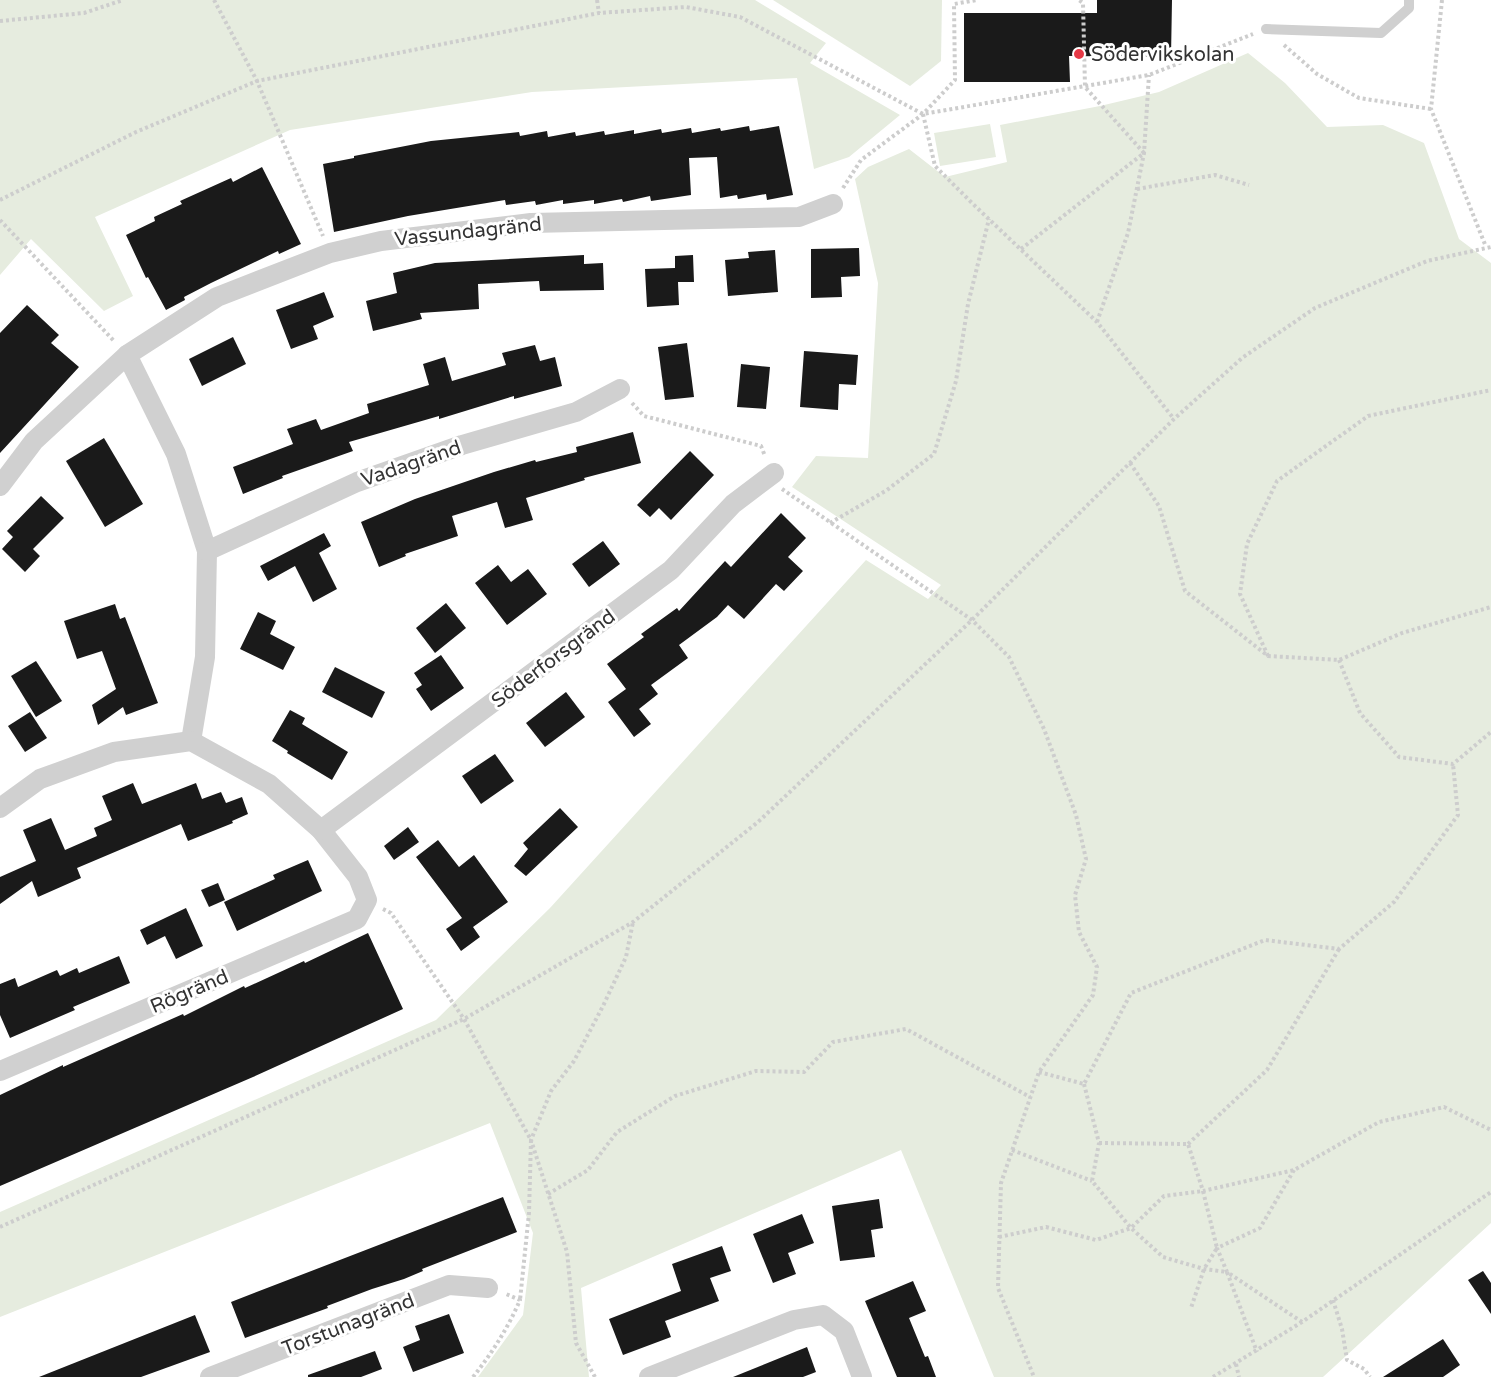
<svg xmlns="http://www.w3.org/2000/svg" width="1491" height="1377" font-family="'Varela Round',sans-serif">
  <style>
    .green { fill: #e6ecdf }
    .building { fill: #1a1a1a }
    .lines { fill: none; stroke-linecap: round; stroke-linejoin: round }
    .path { stroke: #cdcdcd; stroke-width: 4; stroke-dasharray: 3 3; stroke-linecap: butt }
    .lane { stroke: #d0d0d0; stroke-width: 10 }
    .street { stroke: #d0d0d0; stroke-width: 20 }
    .poi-dot { fill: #e63946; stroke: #fff; stroke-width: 2 }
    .labels { text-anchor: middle; stroke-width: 6; stroke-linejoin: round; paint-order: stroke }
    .poi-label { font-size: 20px; fill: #333; stroke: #fff; text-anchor: start }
    .street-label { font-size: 20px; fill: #333; stroke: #fff }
  </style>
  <rect width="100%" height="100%" fill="#fff"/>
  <g class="green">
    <path d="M0 0H755L826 43 810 63 900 115 849 157 814 169 797 78 532 92 290 130 95 217 133 296 104 311 31 239 0 275Z"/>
    <path d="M773 0H942L941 61 910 86Z"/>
    <path d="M1248 53 1285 83 1327 127 1383 125 1424 143 1459 239 1491 263V1223L1323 1377H994L901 1150 581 1288 589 1377H478L523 1315 533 1233 490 1123 0 1317V1212L436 1020 550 908 866 560 928 599 941 585 792 487 816 456 868 458 878 283 855 179 868 167 909 149 945 177 1007 162 1000 125 1100 106 1159 92Z"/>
    <path d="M990 124 996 157 940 166 934 133Z"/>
  </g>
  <g class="building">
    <path d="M1097 0H1172L1171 57 1069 56 1070 82H964V13H1097Z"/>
    <path d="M749 126 750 131 779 126 793 195 767 200 766 194 738 199 737 195 720 198 717 157 689 158 691 195 651 201 650 196 623 202 622 199 594 204V200L563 204V200L536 205 535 201 506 205 505 200 408 216 334 232 323 164 354 158V156L431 141 519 132 520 136 547 131 548 137 575 132 576 136 604 131 605 135 634 130V134L661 129 662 133 691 128 692 133 720 128 721 131Z"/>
    <path d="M262 167 301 244 279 254 278 251 211 283 184 297 185 300 166 310 148 277 146 278 126 235 155 221 154 217 182 204 180 201 231 178 233 182Z"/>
    <path d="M859 248 860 276 841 277 842 297 811 298V249Z"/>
    <path d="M775 250 778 292 728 296 725 260 749 258 748 252Z"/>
    <path d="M584 255V264L603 263 604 290 540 291 539 281 478 284 479 309 420 313 422 319 373 331 366 301 397 293 393 273 435 263Z"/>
    <path d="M693 255 694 282H678L679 305 647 307 645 269 675 268V256Z"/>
    <path d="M324 292 334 317 313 326 318 339 291 349 276 310Z"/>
    <path d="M27 305 59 335 51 343 79 367 0 453V333Z"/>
    <path d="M233 337 246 364 202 386 189 359Z"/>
    <path d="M687 343 694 397 665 400 658 347Z"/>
    <path d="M535 345 540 361 555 357 562 386 514 399V396L439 419V416L349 442 353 451 282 476 283 478 243 494 233 467 293 444 287 429 316 419 321 430 369 413 367 404 429 385 423 364 445 357 452 381 506 365 502 353Z"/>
    <path d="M804 351 858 355 856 385 839 384 838 410 800 407Z"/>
    <path d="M741 364 770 367 766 409 737 407Z"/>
    <path d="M633 432 641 463 584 478 585 480 526 498 533 520 505 528 497 502 452 516 458 536 405 554 406 556 379 567 361 522 415 499 494 472 535 460 536 462 577 452 576 447Z"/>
    <path d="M104 438 143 504 105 527 66 461Z"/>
    <path d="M690 451 714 475 671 520 659 508 650 517 637 505Z"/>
    <path d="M41 496 64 518 33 549 40 556 25 572 2 549 13 537 7 531Z"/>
    <path d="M781 513 806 538 788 557 803 571 784 591 776 584 744 619 728 605 717 617 679 645 688 658 651 685 658 694 639 709 651 724 634 737 608 702 626 689 607 664 644 637 641 634 677 608 679 611 725 561 731 567Z"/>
    <path d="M324 533 331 546 319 553 337 589 313 602 295 566 268 581 260 566Z"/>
    <path d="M603 541 620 564 589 587 572 564Z"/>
    <path d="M498 565 511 582 528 569 547 594 507 625 475 583Z"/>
    <path d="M446 603 466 628 435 653 416 628Z"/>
    <path d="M115 604 120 619 125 617 158 703 126 715 123 707 98 725 92 705 116 689 102 651 77 659 64 621Z"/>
    <path d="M258 612 276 621 270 634 295 647 283 670 240 649Z"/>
    <path d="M441 655 464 688 431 711 416 689 422 685 414 673Z"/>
    <path d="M36 661 62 701 36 717 11 676Z"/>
    <path d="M335 667 385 692 372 718 322 692Z"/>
    <path d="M566 692 585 717 545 747 526 723Z"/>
    <path d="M290 710 305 718 302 724 348 752 332 780 287 753 288 751 272 741Z"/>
    <path d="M30 712 47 738 25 752 8 726Z"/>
    <path d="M495 754 514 781 481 804 462 776Z"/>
    <path d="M133 783 142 804 196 783 202 799 221 792 226 803 242 797 248 814 232 821 233 823 188 841 181 824 77 868 81 878 38 897 32 881 0 904V877L36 861 23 830 51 818 65 850 97 836 94 828 112 820 102 796Z"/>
    <path d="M560 808 578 827 526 876 514 866 528 849 523 843Z"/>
    <path d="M408 827 419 842 394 860 384 846Z"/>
    <path d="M438 840 459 867 474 855 508 902 473 927 480 937 461 951 446 929 462 918 416 857Z"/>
    <path d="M308 860 322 891 237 931 224 902 275 879 273 875Z"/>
    <path d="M218 883 225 900 209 907 201 890Z"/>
    <path d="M186 908 203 946 176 959 165 936 147 945 140 930Z"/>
    <path d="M368 933 403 1009 253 1077 0 1186V1095L63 1065V1067L183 1014 184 1016 244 986 245 988 304 961 305 963Z"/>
    <path d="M119 956 130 983 73 1007 75 1010 10 1038 0 1015V984L15 978 18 987 57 970 60 976 77 968 79 973Z"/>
    <path d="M503 1197 517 1232 422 1269 423 1271 404 1279 372 1289 327 1306 328 1308 245 1338 231 1302Z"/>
    <path d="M879 1199 883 1228 871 1230 875 1257 840 1261 832 1206Z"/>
    <path d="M802 1214 814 1243 788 1253 796 1274 773 1283 753 1234Z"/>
    <path d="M722 1246 731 1271 710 1278 719 1301 665 1321 671 1337 623 1355 609 1319 681 1291 672 1264Z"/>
    <path d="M1483 1271 1491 1283V1314L1468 1280Z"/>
    <path d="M913 1281 926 1311 909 1318 925 1357 928 1356 936 1377H897L865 1301Z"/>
    <path d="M449 1314 464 1353 413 1372 403 1347 420 1340 415 1326Z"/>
    <path d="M195 1315 210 1352 141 1377H39Z"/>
    <path d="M1443 1339 1460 1365 1443 1377H1383Z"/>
    <path d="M807 1347 816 1372 803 1377H733Z"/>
    <path d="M375 1351 382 1369 361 1377H308V1375Z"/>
  </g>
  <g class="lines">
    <g class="path">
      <path d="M214 0 257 81 323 236"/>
      <path d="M597 0 599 13"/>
      <path d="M1442 0 1431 109 1486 247"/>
      <path d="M0 21 84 13 123 0"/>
      <path d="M1284 45 1317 74 1359 98 1431 109"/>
      <path d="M923 114 935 166 973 204 1097 322 1174 419"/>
      <path d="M843 188 861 160 923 114 955 80 954 4 977 0"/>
      <path d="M1137 189 1215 175 1249 185"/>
      <path d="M0 200 136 132 257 81 599 13 686 7 740 17 923 114 1149 75 1253 34"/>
      <path d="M0 220 114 341"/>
      <path d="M1021 249 1144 153 1085 87 1083 3 1079 0"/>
      <path d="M1097 322 1128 233 1144 153 1149 75"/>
      <path d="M632 403 644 416 761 446 765 456"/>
      <path d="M1130 463 1159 506 1185 591 1268 656 1339 660 1402 633 1491 607"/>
      <path d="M782 489 972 620 1009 657 1044 729 1076 815 1086 859 1075 895 1079 932 1097 967 1093 995 1039 1072 1001 1183 998 1288 1034 1377"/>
      <path d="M830 523 887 490 934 454 956 381 968 304 989 219"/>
      <path d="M1268 656 1240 594 1247 544 1277 481 1368 416 1491 390"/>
      <path d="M1339 660 1360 713 1399 757 1453 764 1491 732"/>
      <path d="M383 909 391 913 464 1019 531 1140 529 1213 520 1300"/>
      <path d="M1039 1072 1084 1084 1131 993 1265 940 1339 949 1394 902 1458 815 1453 764"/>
      <path d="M1084 1084 1099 1143 1092 1181 1131 1228 1164 1196 1203 1191 1217 1248 1204 1269 1191 1308"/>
      <path d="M1099 1143 1188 1144 1203 1191 1294 1170 1379 1122 1444 1107 1491 1130"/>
      <path d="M1188 1144 1267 1070 1339 949"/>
      <path d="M1012 1150 1092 1181"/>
      <path d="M1294 1170 1260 1228 1217 1248 1227 1272 1302 1322"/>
      <path d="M548 1194 588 1170 617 1132 675 1096 756 1071 804 1072 833 1042 906 1029 1030 1097"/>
      <path d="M0 1227 464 1019 633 922 758 822 972 620 1174 419 1242 358 1315 308 1427 261 1491 247"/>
      <path d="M999 1237 1046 1227 1096 1240 1131 1228 1163 1257 1204 1269 1227 1272 1257 1352"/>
      <path d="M1333 1300 1342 1329 1347 1360 1364 1369 1370 1377"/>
      <path d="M1236 1364 1239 1377"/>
      <path d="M473 1377C492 1353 508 1328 520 1300L506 1294"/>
      <path d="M595 1377 576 1343 567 1252 531 1140 551 1091 574 1061 603 1006 626 957 633 922"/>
      <path d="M1213 1377 1302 1322 1491 1192"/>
    </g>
    <path class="lane" d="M1266 29 1381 33 1409 8V0"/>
    <g class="street">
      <path d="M127 355 176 454 207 551 205 657 191 741"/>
      <path d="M0 486 34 441 127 355 217 297 330 253 381 241 531 223 799 217 833 204"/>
      <path d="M207 551 357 482 462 445 576 412 620 389"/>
      <path d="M0 808 40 779 114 752 191 741 269 784 321 830 358 877 367 900 357 919 0 1071"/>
      <path d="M321 830 671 570 733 504 774 473"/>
      <path d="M210 1377 449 1285 488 1288"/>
      <path d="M649 1377 794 1320 823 1315 844 1331 862 1377"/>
    </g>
  </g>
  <circle class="poi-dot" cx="1079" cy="54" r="6"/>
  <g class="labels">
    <g class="poi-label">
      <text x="1091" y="61">Södervikskolan</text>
    </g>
    <g class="street-label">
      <text transform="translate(468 231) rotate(-6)" y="7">Vassundagränd</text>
      <text transform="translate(411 463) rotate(-19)" y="7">Vadagränd</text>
      <text transform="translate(553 658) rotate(-37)" y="7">Söderforsgränd</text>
      <text transform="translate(189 991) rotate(-23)" y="7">Rögränd</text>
      <text transform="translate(348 1324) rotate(-21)" y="7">Torstunagränd</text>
    </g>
  </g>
</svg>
